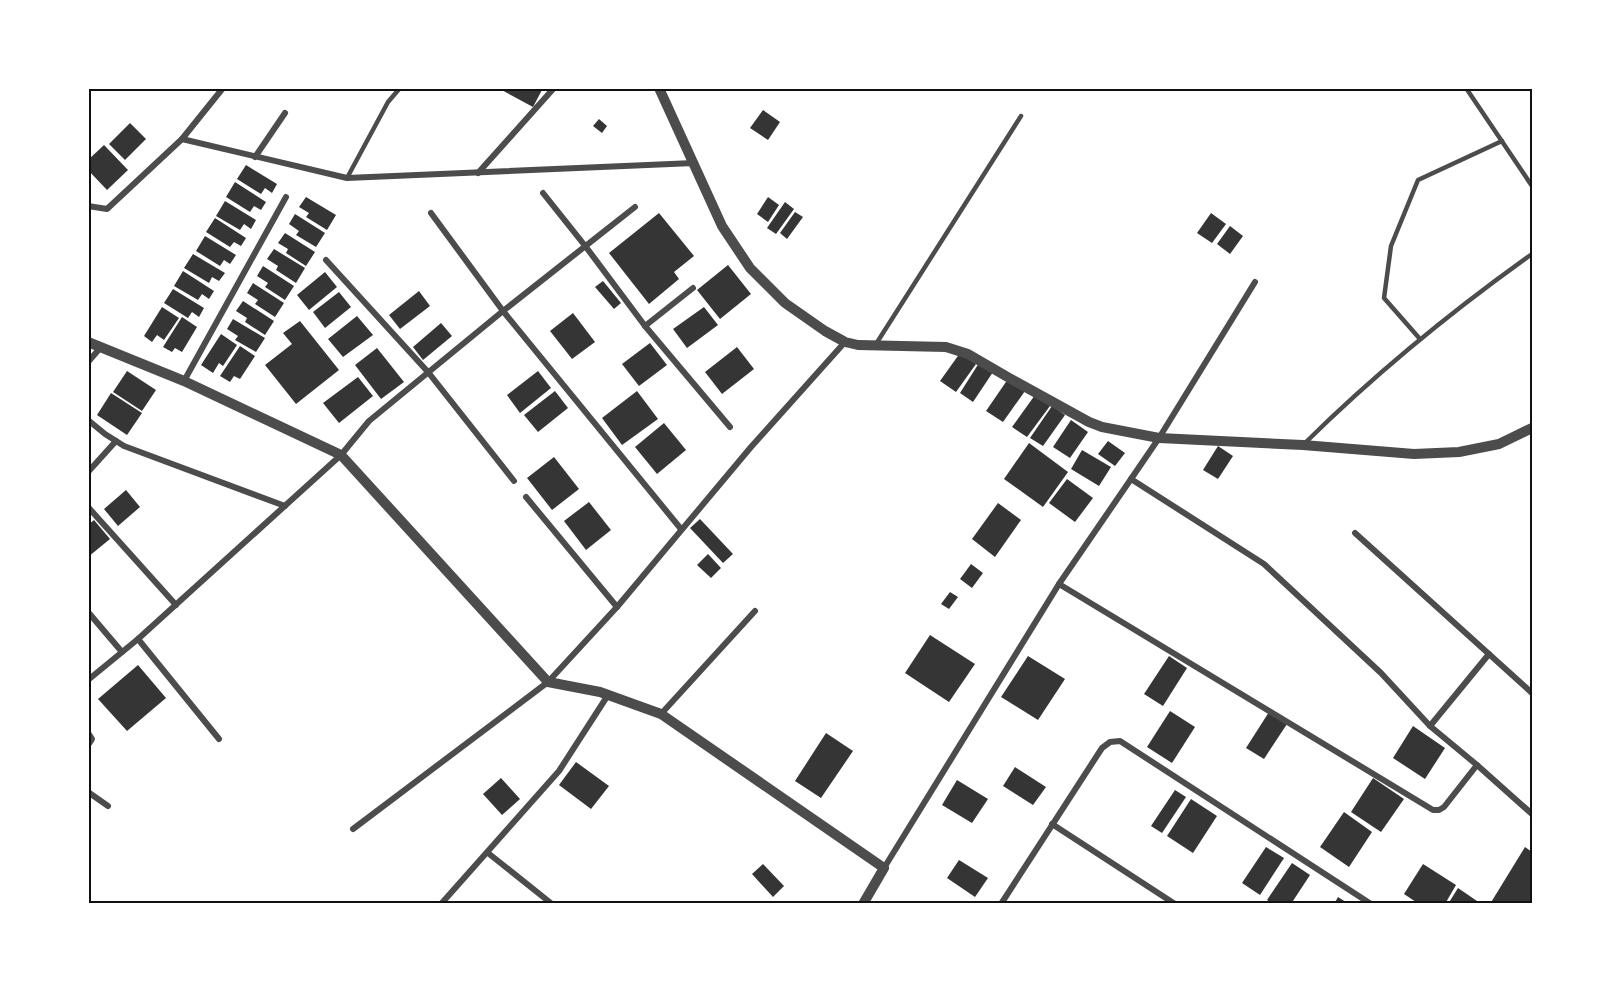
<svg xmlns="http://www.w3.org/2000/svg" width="1621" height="992" font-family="'Zilla Slab',serif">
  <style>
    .building { fill: #353535 }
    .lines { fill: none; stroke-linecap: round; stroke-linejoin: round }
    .service { stroke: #4c4c4c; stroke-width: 4.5 }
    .minor { stroke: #4c4c4c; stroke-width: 6 }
    .tertiary { stroke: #4c4c4c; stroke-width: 10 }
    .neatline { fill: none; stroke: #111; stroke-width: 2 }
  </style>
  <rect width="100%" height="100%" fill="#fff"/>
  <g class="building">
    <path d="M498 88H543L533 107Z"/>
    <path d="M763 110 780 122 768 140 750 128Z"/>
    <path d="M599 119 607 126 602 133 593 126Z"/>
    <path d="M130 123 146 139 125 160 109 144Z"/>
    <path d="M104 145 128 170 107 190 88 170V160Z"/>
    <path d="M246 165 277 184 272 193 265 188 261 194 237 179Z"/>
    <path d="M235 182 266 202 261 210 254 206 250 212 226 197Z"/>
    <path d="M306 197 336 215 327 230 306 217 309 213 299 207Z"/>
    <path d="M768 197 779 205 768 222 757 214Z"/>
    <path d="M225 201 256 220 251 229 244 224 240 230 216 216Z"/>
    <path d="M785 202 794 209 776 234 767 228Z"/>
    <path d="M795 212 803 217 787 239 780 233Z"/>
    <path d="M659 213 694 256 674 272 679 279 649 304 609 253Z"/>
    <path d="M1211 213 1226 224 1212 243 1197 233Z"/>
    <path d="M295 214 325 233 316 247 296 235 299 231 289 224Z"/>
    <path d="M215 218 246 238 241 246 234 242 230 247 206 232Z"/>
    <path d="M1230 226 1243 236 1230 254 1217 244Z"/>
    <path d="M285 233 315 252 306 266 286 253 288 249 278 243Z"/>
    <path d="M205 236 236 255 230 264 224 260 220 266 196 251Z"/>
    <path d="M274 249 305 268 296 283 276 270 278 266 267 259Z"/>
    <path d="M193 254 225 273 219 281 212 277 209 283 184 268Z"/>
    <path d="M728 265 751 294 720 319 697 290Z"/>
    <path d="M263 266 294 286 285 300 265 287 268 283 257 276Z"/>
    <path d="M183 271 214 291 209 299 202 294 198 300 174 286Z"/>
    <path d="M325 272 337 287 309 310 297 295Z"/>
    <path d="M603 281 621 303 614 309 595 287Z"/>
    <path d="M253 283 284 303 275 317 255 304 258 300 247 293Z"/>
    <path d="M173 289 204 308 199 317 192 312 188 318 164 303Z"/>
    <path d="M419 291 430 306 400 329 389 315Z"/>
    <path d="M339 292 351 307 325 328 313 312Z"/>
    <path d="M243 301 274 321 265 335 245 322 247 318 236 311Z"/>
    <path d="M162 307 179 318 164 340 157 335 152 342 144 336Z"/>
    <path d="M704 307 718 325 687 348 673 329Z"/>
    <path d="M573 313 595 342 572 359 550 331Z"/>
    <path d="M357 316 373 335 343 357 328 339Z"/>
    <path d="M182 317 197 327 182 352 175 348 172 352 163 347Z"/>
    <path d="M233 319 265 338 256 352 235 340 238 336 227 329Z"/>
    <path d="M300 321 339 370 296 404 265 365 292 344 283 333Z"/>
    <path d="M441 323 452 336 423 360 413 347Z"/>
    <path d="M221 334 237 345 223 366 219 363 213 373 201 365Z"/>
    <path d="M650 343 667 365 639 386 622 364Z"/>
    <path d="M240 346 255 356 240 379 234 376 230 382 220 376Z"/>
    <path d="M737 347 754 369 722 394 705 372Z"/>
    <path d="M377 348 404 382 381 399 355 365Z"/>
    <path d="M960 353 976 364 956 392 940 381Z"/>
    <path d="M979 363 993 372 973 402 960 393Z"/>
    <path d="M127 371 156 390 142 411 113 392Z"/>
    <path d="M538 371 551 388 520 413 507 395Z"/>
    <path d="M358 377 373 396 339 423 323 403Z"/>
    <path d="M1008 379 1025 391 1003 422 986 411Z"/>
    <path d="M555 391 568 408 538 432 524 415Z"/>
    <path d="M637 391 658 419 622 445 602 418Z"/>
    <path d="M111 393 142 413 127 435 97 415Z"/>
    <path d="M1035 395 1050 406 1027 437 1012 427Z"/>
    <path d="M1052 406 1065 415 1043 446 1030 438Z"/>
    <path d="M1071 420 1088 432 1070 458 1053 447Z"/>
    <path d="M664 423 686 450 657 474 635 447Z"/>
    <path d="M1108 441 1125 453 1115 466 1098 454Z"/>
    <path d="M1029 443 1068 472 1043 507 1004 479Z"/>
    <path d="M1218 446 1233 456 1218 479 1203 470Z"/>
    <path d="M1082 450 1111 467 1099 486 1071 469Z"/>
    <path d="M554 457 579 489 552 510 527 478Z"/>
    <path d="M1067 479 1093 498 1075 522 1049 503Z"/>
    <path d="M126 490 140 507 118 526 104 509Z"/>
    <path d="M589 502 611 530 586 550 564 521Z"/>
    <path d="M998 503 1021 520 995 557 972 539Z"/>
    <path d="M700 519 733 554 723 563 690 528Z"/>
    <path d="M94 520 110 539 88 557V525Z"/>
    <path d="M708 554 721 568 711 578 697 565Z"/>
    <path d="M971 564 983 573 972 588 960 579Z"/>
    <path d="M950 592 958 597 949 609 941 604Z"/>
    <path d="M930 635 975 664 949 702 905 673Z"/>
    <path d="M1028 656 1065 679 1038 720 1001 697Z"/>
    <path d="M1169 656 1187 668 1163 706 1144 694Z"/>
    <path d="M138 665 166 698 127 731 98 699Z"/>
    <path d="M1170 711 1195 727 1172 763 1147 747Z"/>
    <path d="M1269 712 1287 724 1264 759 1246 748Z"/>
    <path d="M1413 726 1445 748 1425 779 1393 758Z"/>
    <path d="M826 733 853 751 821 798 795 781Z"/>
    <path d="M576 762 609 786 591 809 559 785Z"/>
    <path d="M1015 767 1046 787 1033 805 1003 786Z"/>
    <path d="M501 778 520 799 502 815 483 794Z"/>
    <path d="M1373 778 1404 799 1381 832 1351 812Z"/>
    <path d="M957 780 988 799 972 823 942 805Z"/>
    <path d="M1175 790 1186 797 1162 833 1151 826Z"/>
    <path d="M1191 799 1217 816 1193 853 1167 836Z"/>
    <path d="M1344 812 1372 832 1349 867 1320 847Z"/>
    <path d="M1266 847 1284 858 1260 895 1242 883Z"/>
    <path d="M1525 847 1532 852V904H1490Z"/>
    <path d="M959 860 988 878 975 897 947 878Z"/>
    <path d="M1292 863 1310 875 1291 904H1272L1267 900Z"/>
    <path d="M763 864 784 886 773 897 752 874Z"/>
    <path d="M1423 864 1456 885 1445 904H1419L1404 894Z"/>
    <path d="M1458 888 1477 901 1476 904H1448Z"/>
    <path d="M1338 897 1349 904H1334Z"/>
  </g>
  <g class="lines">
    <g class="service">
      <path d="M1466 88 1532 186"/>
      <path d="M347 178 388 102 400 88"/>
      <path d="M1420 339 1384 298 1391 246 1418 180 1502 141"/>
      <path d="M876 344 1021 116"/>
      <path d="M1305 443C1375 374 1452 311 1532 254"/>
    </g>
    <g class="minor">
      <path d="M182 139 223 88"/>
      <path d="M255 157 285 113"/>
      <path d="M478 173 554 88"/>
      <path d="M543 193 586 247 645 326 730 427"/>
      <path d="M88 206 107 209 182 139 347 178 694 163"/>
      <path d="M431 213 503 311 681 529"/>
      <path d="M326 260 428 372 514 481"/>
      <path d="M1255 282 1159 438 1131 479 1264 564 1381 673 1430 726 1477 765 1532 814"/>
      <path d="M645 326 693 288"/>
      <path d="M88 362 101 347"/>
      <path d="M184 381 286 197"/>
      <path d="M88 420 105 434 124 446 285 506"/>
      <path d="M88 472 116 441"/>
      <path d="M526 497 617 607"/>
      <path d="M88 507 176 605"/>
      <path d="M1355 533 1532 693"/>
      <path d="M1059 584 1433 810H1439L1444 807 1477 765"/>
      <path d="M88 612 122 652"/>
      <path d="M138 639 219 739"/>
      <path d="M88 680 138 639 341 455 369 421 503 311 635 207"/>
      <path d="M661 714 755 611"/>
      <path d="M1430 726 1489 654"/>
      <path d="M88 733 92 739 88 745"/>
      <path d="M88 792 108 806"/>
      <path d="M1052 824 1175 904"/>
      <path d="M353 829 548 682 617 607 751 447 845 342"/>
      <path d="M488 853 552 904"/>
      <path d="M884 868 1059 584 1131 479"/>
      <path d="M441 904 559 771 608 695"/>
      <path d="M1001 904 1102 748 1110 742 1120 741 1371 904"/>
    </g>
    <g class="tertiary">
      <path d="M659 88 722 226 750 268 785 303 825 331 845 342 858 345 946 347 968 354 1011 379 1089 422 1102 427 1159 438 1303 445 1414 454 1459 452 1499 444 1532 428"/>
      <path d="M88 342 184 381 341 455 548 682 600 692 661 714 884 868 863 904"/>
    </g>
  </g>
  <rect width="1621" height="992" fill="none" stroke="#ffffff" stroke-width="180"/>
  <rect x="90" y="90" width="1441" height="812" class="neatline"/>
</svg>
